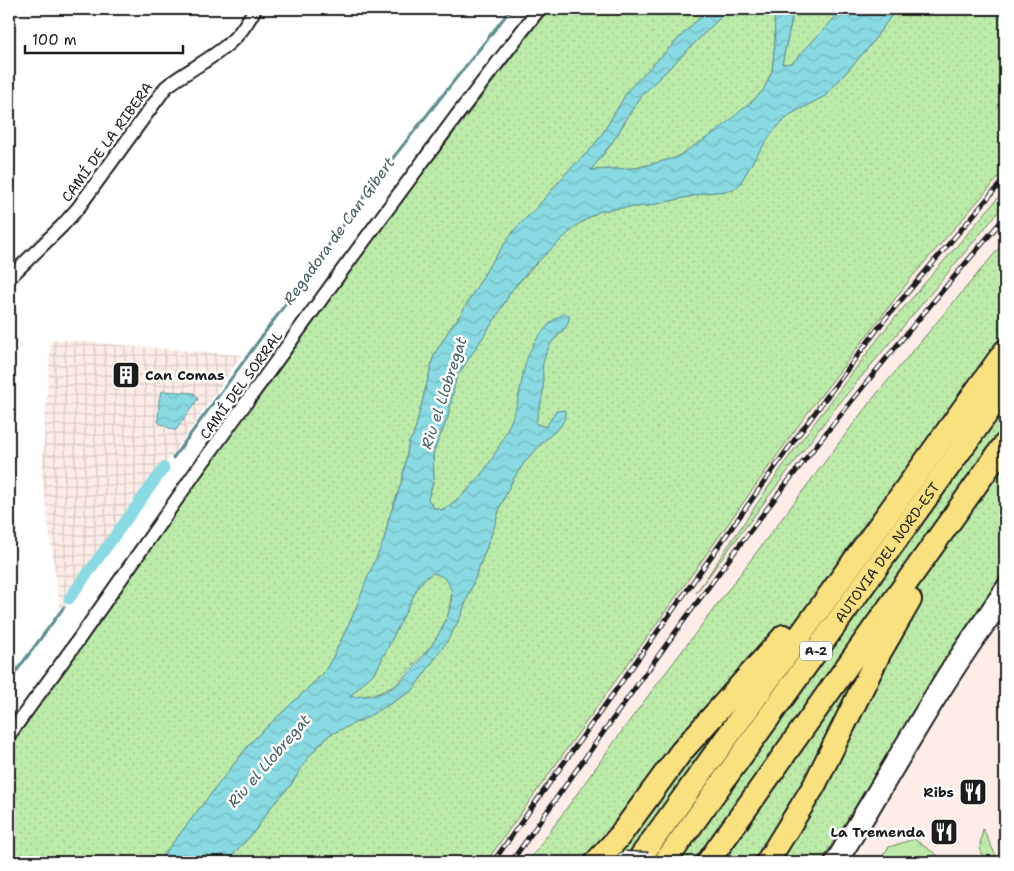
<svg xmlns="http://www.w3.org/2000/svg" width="1014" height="871" font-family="'Shantell Sans',sans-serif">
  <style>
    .built { fill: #fdece7 }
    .industrial { fill: url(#industrial-grid) }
    .grass { fill: url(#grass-dots); stroke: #6c8462 }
    .park { fill: url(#park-tufts); stroke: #6c8462 }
    .water { fill: url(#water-waves); stroke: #5d8e93; fill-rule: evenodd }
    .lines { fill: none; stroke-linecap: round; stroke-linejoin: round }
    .stream { stroke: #5d8e93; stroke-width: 3 }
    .canal { stroke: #89dae2; stroke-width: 11 }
    .minor-casing { stroke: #1c1c1c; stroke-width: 16 }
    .motorway-casing { stroke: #1c1c1c; stroke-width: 26 }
    .minor { stroke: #fff; stroke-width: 12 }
    .motorway { stroke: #fae180; stroke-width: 22 }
    .rail-casing { stroke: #1c1c1c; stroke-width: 5 }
    .rail { stroke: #fff; stroke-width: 3; stroke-dasharray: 9; stroke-linecap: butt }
    .secondary-bridge-casing { stroke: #1c1c1c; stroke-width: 21; stroke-linecap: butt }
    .secondary-bridge { stroke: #fff; stroke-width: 18 }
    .labels { text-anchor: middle; stroke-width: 5; stroke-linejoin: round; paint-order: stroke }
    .shield { fill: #fff; stroke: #606060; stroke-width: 1 }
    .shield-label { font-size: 12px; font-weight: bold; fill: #1c1c1c }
    .street-label { font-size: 14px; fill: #1c1c1c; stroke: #fff }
    .poi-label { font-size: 14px; font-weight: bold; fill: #1c1c1c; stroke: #fff; text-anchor: end }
    .water-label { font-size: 15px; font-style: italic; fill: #425e61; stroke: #fff }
  </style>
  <defs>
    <pattern id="industrial-grid" width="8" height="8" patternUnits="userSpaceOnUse" patternTransform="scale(1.25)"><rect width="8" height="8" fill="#fdece7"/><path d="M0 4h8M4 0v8" fill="none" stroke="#d8cac6"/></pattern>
    <pattern id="grass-dots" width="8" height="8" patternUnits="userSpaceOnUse" patternTransform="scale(1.25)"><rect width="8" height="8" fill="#bceba9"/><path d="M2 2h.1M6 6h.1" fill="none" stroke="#a1c991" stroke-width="1.8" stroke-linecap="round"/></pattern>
    <pattern id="park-tufts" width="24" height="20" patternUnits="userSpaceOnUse" patternTransform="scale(1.25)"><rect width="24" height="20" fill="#bceba9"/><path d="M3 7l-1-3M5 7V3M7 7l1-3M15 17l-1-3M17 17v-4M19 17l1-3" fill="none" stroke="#a1c991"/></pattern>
    <pattern id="water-waves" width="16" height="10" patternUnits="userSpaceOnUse" patternTransform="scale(1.25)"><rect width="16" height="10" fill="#89dae2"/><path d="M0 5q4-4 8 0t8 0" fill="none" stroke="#76bac1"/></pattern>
  </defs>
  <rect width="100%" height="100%" fill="#fff"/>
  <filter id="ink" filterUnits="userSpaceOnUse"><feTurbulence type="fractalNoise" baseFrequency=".02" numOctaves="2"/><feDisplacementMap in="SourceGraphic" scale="10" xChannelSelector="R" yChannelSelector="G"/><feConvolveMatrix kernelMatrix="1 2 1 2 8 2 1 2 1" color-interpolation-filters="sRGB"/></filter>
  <g filter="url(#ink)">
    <g class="built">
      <path d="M1005 170V190L887 327 791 454 704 581 833 411 1005 204V241L870 402 630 720 528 862H486L806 415 911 278Z"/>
      <path d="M1005 571V862H821L939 669Z"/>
    </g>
    <path class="industrial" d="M51 339 242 355 84 581 60 609 42 475 46 408Z"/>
    <g class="grass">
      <path d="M549 9H708L629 89 601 136 590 150 569 170 537 207 516 228 489 266 461 314 449 330 434 355 414 434 409 442 402 481 389 518 384 540 354 613 333 657 323 674 252 741 158 862H9V744L375 236Z"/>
      <path d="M729 9H774L775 42 772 71 764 89 757 97 716 132 675 158 636 168 590 170 607 150 643 94Z"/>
      <path d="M794 9H843L792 63 782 64Z"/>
      <path d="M896 9H1005V170L911 278 806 415 486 862H226L254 832 271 807 290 786 310 755 329 735 364 719 412 691 446 643 460 618 495 525 500 507 512 481 524 463 544 441 560 427 556 411 546 427 536 424 537 415 543 388 542 363 550 344 566 327 557 317C553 320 549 324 546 328 519 357 525 388 511 422 499 454 472 494 441 510L433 507 428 499 434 479 433 453 448 417 456 378 497 316 511 291 549 250 577 225 600 211 620 208 648 206 706 193 734 190 745 175 754 159 776 128 791 114 825 96 869 47Z"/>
      <path d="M1005 190V204L833 411 696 593 791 454 887 327Z"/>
      <path d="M1005 241V571L939 669 821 862H528L630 720 870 402Z"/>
      <path d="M433 573 442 576 449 582 452 590 448 618 432 645 395 686 376 694 348 698 376 671 419 585 425 578Z"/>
    </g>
    <g class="park">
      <path d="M983 829 999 862H991L981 854 980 845Z"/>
      <path d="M914 839 947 862H878L889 847Z"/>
    </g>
    <g class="water">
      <path d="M708 9H729L643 94 626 118 618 134 591 170 636 168 675 158 716 132 757 97 764 89 772 71 775 42 774 9H794L782 64 792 63 843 9H896L869 47 825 96 791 114 776 128 754 159 740 184 734 190 706 193 648 206 620 208 600 211 577 225 530 269 511 291 497 316 456 378 448 417 433 453 434 479 428 499 433 507 442 510C478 491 505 442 517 404 520 394 521 384 523 374 528 347 542 327 564 313L569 315C571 329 554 335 549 347 539 367 544 369 543 389 543 401 537 412 536 424L546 427 556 411 565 410V418L560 427 544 441 524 463 512 481 500 507 495 525 460 618 446 643 412 691 364 719 329 735 310 755 290 786 271 807 254 832 226 862H158L252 741 323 674 333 657 354 613 368 576 384 540 389 518 402 481 409 442 414 434 434 355 449 330 461 314 489 266 516 228 537 207 569 170 590 150 601 136 629 89ZM433 573C484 587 417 671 394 687 381 696 365 696 349 697L376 671 419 585 425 578Z"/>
      <path d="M164 391 194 393 198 399 176 430H173L158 422 159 400 161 392Z"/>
    </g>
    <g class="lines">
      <g class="stream">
        <path d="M173 458 385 168 511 9"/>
        <path d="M9 681 64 607"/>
      </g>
      <path class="canal" d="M69 599 164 468"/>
      <defs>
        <g id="minor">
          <path d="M9 278 62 226 78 208 166 87C190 68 220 56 240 32 246 25 251 16 255 9"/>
          <path d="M9 735 74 646 195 473 341 272 458 114 539 9"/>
          <path d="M831 862 944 673 1005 583"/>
          <path d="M841 862C896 775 943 684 1005 603"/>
        </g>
        <g id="motorway">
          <path d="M596 862 618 838 681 752 784 636"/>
          <path d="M637 862 1005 351"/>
          <path id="s1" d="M665 862 1005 388"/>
          <path d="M708 862 1005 444"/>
          <path d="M767 862 814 786 880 652 910 600"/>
        </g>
      </defs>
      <use href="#minor" class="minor-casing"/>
      <use href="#motorway" class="motorway-casing"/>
      <use href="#minor" class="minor"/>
      <use href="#motorway" class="motorway"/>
      <defs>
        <g id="rail">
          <path d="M493 862 790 446 885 319 1005 178"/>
          <path d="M511 862C593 747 674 631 760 518 838 415 921 315 1005 217"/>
        </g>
      </defs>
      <use href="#rail" class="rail-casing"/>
      <use href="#rail" class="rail"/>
      <defs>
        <path id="secondary-bridge" d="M625 861 648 862"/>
      </defs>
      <use href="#secondary-bridge" class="secondary-bridge-casing"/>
      <use href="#secondary-bridge" class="secondary-bridge"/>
    </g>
  </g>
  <defs>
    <symbol id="building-square" viewBox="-11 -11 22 22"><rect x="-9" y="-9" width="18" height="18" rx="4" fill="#1c1c1c" stroke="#fff"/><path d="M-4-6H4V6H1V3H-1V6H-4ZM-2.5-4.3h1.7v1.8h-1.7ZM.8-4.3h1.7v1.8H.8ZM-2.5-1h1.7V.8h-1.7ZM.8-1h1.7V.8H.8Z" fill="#fff"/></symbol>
    <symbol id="restaurant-square" viewBox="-11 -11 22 22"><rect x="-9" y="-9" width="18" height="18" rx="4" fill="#1c1c1c" stroke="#fff"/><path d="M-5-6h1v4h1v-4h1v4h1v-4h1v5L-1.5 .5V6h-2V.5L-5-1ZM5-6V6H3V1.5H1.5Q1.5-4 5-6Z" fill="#fff"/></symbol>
  </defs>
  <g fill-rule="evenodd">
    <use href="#building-square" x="110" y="359" width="32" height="32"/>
    <use href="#restaurant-square" x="957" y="776" width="32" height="32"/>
    <use href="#restaurant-square" x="928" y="816" width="32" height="32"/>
  </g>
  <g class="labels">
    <rect class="shield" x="800" y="641.5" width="32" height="19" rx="4"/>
    <g class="shield-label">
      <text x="816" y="655">A-2</text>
    </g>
    <g class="street-label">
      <text transform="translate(107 142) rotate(-54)" y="5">CAMÍ DE LA RIBERA</text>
      <text transform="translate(241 385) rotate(-54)" y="5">CAMÍ DEL SORRAL</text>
      <text dy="5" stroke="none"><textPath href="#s1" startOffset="381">AUTOVIA DEL NORD-EST</textPath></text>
    </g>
    <g class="poi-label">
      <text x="145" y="380" text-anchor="start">Can Comas</text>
      <text x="954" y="797">Ribs</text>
      <text x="925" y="837">La Tremenda</text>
    </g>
    <g class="water-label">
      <text transform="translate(339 231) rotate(-54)" y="5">Regadora de Can Gibert</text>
      <text transform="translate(444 393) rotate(-72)" y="5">Riu el Llobregat</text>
      <text transform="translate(269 761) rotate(-49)" y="5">Riu el Llobregat</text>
    </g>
  </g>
  <rect width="1014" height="871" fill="none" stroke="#fff" stroke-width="30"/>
  <rect x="15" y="15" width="984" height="841" fill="none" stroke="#1c1c1c" stroke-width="2" filter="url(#ink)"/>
  <path d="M25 45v8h158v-8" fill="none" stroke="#1c1c1c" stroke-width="2.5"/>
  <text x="32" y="45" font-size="15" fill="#1c1c1c" stroke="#ffffff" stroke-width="4" paint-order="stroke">100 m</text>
</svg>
